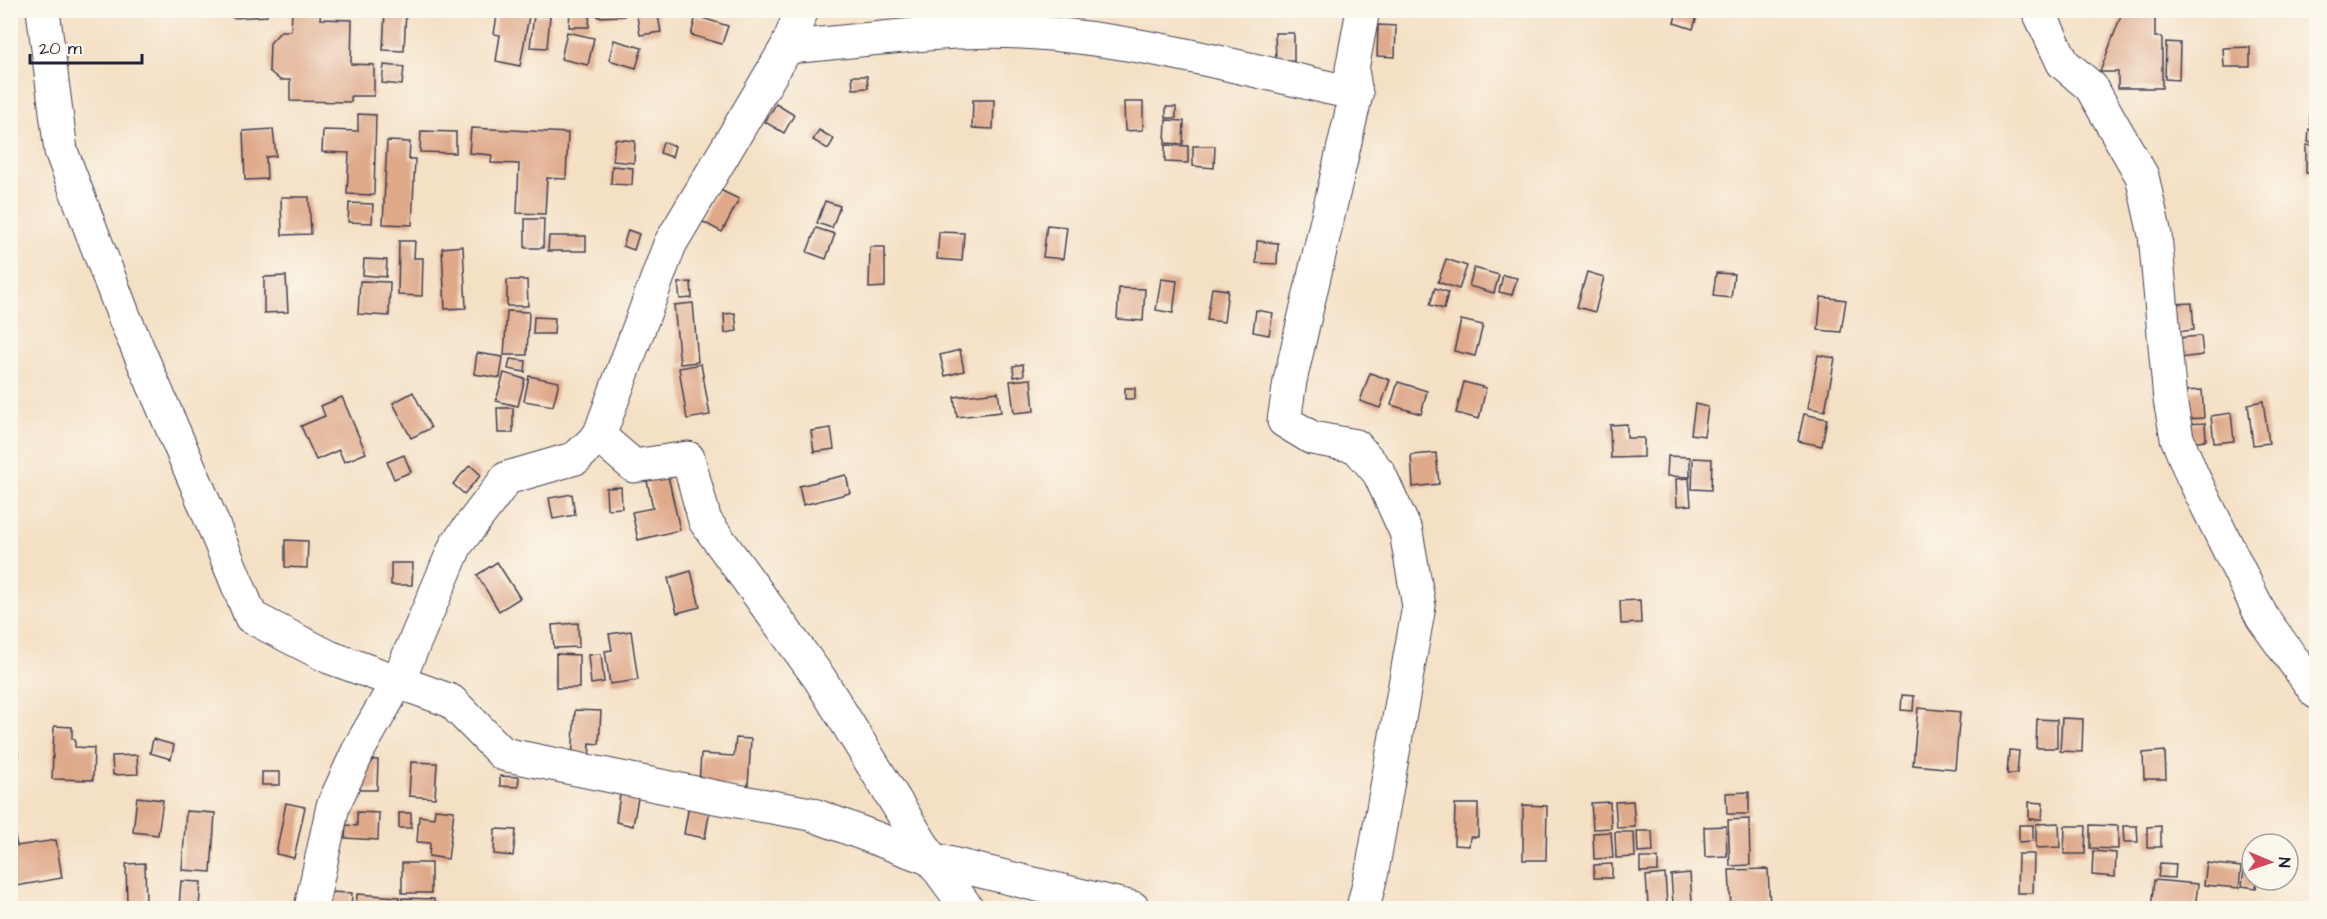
<svg xmlns="http://www.w3.org/2000/svg" width="2327" height="919" font-family="'Architects Daughter',sans-serif">
  <style>
    .building { fill: #dfa98a }
    .lines { fill: none; stroke-linecap: round; stroke-linejoin: round }
    .minor-casing { stroke: #423e50; stroke-width: 35 }
    .minor { stroke: #fff; stroke-width: 33 }
  </style>
  <rect width="100%" height="100%" fill="#fbf7ec"/>
  <filter id="ink" filterUnits="userSpaceOnUse"><feTurbulence type="fractalNoise" baseFrequency=".0167" numOctaves="2"/><feDisplacementMap in="SourceGraphic" scale="12" xChannelSelector="R" yChannelSelector="G"/><feConvolveMatrix kernelMatrix="1 2 1 2 8 2 1 2 1" color-interpolation-filters="sRGB"/></filter>
  <filter id="wash" filterUnits="userSpaceOnUse"><feTurbulence type="fractalNoise" baseFrequency=".008" numOctaves="4" result="noise"/><feDisplacementMap in="SourceGraphic" scale="24" xChannelSelector="R" yChannelSelector="G"/><feGaussianBlur stdDeviation="1.35" result="paint"/><feColorMatrix in="noise" values="0 0 0 0 0 0 0 0 0 0 0 0 0 0 0 0 0 1.4 0 .05"/><feComposite in="paint" operator="in"/></filter>
  <g filter="url(#wash)">
    <rect width="100%" height="100%" fill="#f4e0c5"/>
    <g id="blocks">
      <g class="building">
        <path d="M233 10H267V16L233 18Z"/>
        <path d="M385 10H406L404 51 383 50Z"/>
        <path d="M498 10 529 16 520 66 496 61 500 35 494 34Z"/>
        <path d="M570 10H590L589 27H569Z"/>
        <path d="M597 10H624V16L598 17Z"/>
        <path d="M636 10H657L661 32 640 35Z"/>
        <path d="M921 10H951V14L923 20Z"/>
        <path d="M1677 10H1699L1693 29 1674 23Z"/>
        <path d="M2123 10H2155V37H2162V88H2118V72H2100Z"/>
        <path d="M2310 10H2316V22H2311Z"/>
        <path d="M292 11H321L320 19 352 20 351 64 374 65V96H351V102L290 101V80H280L269 71 270 43 281 31H291Z"/>
        <path d="M534 15 550 16 547 48 530 47Z"/>
        <path d="M696 16 728 26 722 44 691 35Z"/>
        <path d="M1378 25 1396 26 1395 57 1377 56Z"/>
        <path d="M567 32 594 38 588 65 561 59Z"/>
        <path d="M1275 33H1294V61L1276 62Z"/>
        <path d="M614 40 642 48 636 68 609 60Z"/>
        <path d="M2166 42 2180 43 2179 80 2165 79Z"/>
        <path d="M2250 47V67H2224L2223 48Z"/>
        <path d="M384 65 404 67 402 85 382 83Z"/>
        <path d="M852 76H867L868 88 853 89Z"/>
        <path d="M973 100H994L993 129 972 128Z"/>
        <path d="M1124 102H1143V130L1125 131Z"/>
        <path d="M776 104 794 115 784 133 765 122Z"/>
        <rect x="1166" y="107" width="10" height="11"/>
        <path d="M2310 111 2316 112V124H2310Z"/>
        <path d="M358 114 376 115 374 195 347 194 349 153 322 152 323 130 358 131Z"/>
        <path d="M1166 120 1184 121 1183 144 1165 143Z"/>
        <path d="M471 128 568 133 566 179 547 178 545 214 517 213 519 164 491 163 492 155 469 153Z"/>
        <path d="M273 129 276 156 266 157 267 179 245 180 243 131Z"/>
        <path d="M2309 129H2316V142H2308Z"/>
        <path d="M819 130 834 139 828 149 813 140Z"/>
        <path d="M421 131 456 132V153L420 152Z"/>
        <path d="M615 139 635 141 634 163 613 161Z"/>
        <path d="M387 141 410 142 409 159H415L412 225 383 224Z"/>
        <path d="M663 142 675 146 672 157 660 153Z"/>
        <path d="M1165 145 1188 146V163L1165 162Z"/>
        <path d="M2306 145 2316 146V173H2306Z"/>
        <path d="M1193 146H1215L1214 168 1193 166Z"/>
        <path d="M612 166 633 168 632 185 611 184Z"/>
        <path d="M718 189 739 199 722 232 701 221Z"/>
        <path d="M281 197H309L311 234 282 235Z"/>
        <path d="M825 201 840 206 832 228 817 223Z"/>
        <path d="M349 203 373 204 372 223 348 222Z"/>
        <path d="M525 219H544L543 248H525Z"/>
        <path d="M1047 225 1067 227 1063 259 1043 257Z"/>
        <path d="M816 228 835 234 826 259 807 252Z"/>
        <path d="M628 230 639 234 634 250 623 246Z"/>
        <path d="M939 232 964 233 962 261 937 259Z"/>
        <path d="M549 236H586V251H548Z"/>
        <path d="M399 241H415L414 258H423L422 296 398 295Z"/>
        <path d="M1257 241 1278 243 1277 264 1256 263Z"/>
        <path d="M463 246 466 308 445 309 442 248Z"/>
        <path d="M870 247H885V287L869 288Z"/>
        <path d="M364 259 387 260 386 277 363 275Z"/>
        <path d="M1446 259 1467 266 1459 289 1438 282Z"/>
        <path d="M1474 268 1499 275 1494 293 1469 286Z"/>
        <path d="M1587 272 1604 277 1595 312 1577 307Z"/>
        <path d="M1716 273 1734 274 1731 298 1713 296Z"/>
        <path d="M1503 275 1517 278 1512 295 1499 292Z"/>
        <path d="M286 276 288 312 264 313V277Z"/>
        <path d="M1161 279 1177 281 1173 313 1156 310Z"/>
        <path d="M507 280H527L528 306H507Z"/>
        <path d="M360 281 390 282 389 316 358 314Z"/>
        <path d="M691 282 692 298 680 299 678 283Z"/>
        <path d="M1119 288 1145 289 1143 321 1117 319Z"/>
        <path d="M1212 288 1228 290 1224 322 1207 320Z"/>
        <path d="M1435 288 1448 292 1444 309 1430 305Z"/>
        <path d="M1821 297 1846 300 1841 332 1818 330Z"/>
        <path d="M693 303 698 362 680 364 674 305Z"/>
        <path d="M2192 303 2194 330 2175 332 2172 304Z"/>
        <path d="M1256 310 1273 313 1269 335 1253 332Z"/>
        <path d="M507 311 529 312 527 355H504Z"/>
        <path d="M735 313 737 331 725 333 724 314Z"/>
        <path d="M534 317 555 318 554 334H533Z"/>
        <path d="M1461 320 1483 325 1475 356 1454 351Z"/>
        <path d="M2201 336 2203 355 2179 358 2177 338Z"/>
        <path d="M960 350 964 371 945 376 940 355Z"/>
        <path d="M477 353 503 357 500 378 474 374Z"/>
        <path d="M1818 355 1835 358 1825 411 1808 408Z"/>
        <path d="M510 359 526 361 525 372 508 369Z"/>
        <path d="M701 364 710 415 687 419 679 368Z"/>
        <path d="M1023 364 1024 375 1014 377 1013 366Z"/>
        <path d="M504 373 525 379 518 406 496 401Z"/>
        <path d="M1370 373 1390 380 1380 408 1360 401Z"/>
        <path d="M529 376 559 382 553 406 524 401Z"/>
        <path d="M1031 379 1034 411 1014 413 1010 381Z"/>
        <path d="M1398 382 1427 391 1421 414 1391 405Z"/>
        <path d="M1464 382 1486 388 1479 419 1456 413Z"/>
        <rect x="1125" y="388" width="10" height="11"/>
        <path d="M2202 390 2204 418 2184 419 2182 391Z"/>
        <path d="M413 392 431 428 411 438 393 403Z"/>
        <path d="M998 392 1001 412 957 417 954 397Z"/>
        <path d="M342 397 366 453 344 462 339 450 316 460 301 426 325 416 321 406Z"/>
        <path d="M2263 401 2269 443 2253 445 2248 404Z"/>
        <path d="M1695 404 1708 407 1704 436 1691 434Z"/>
        <path d="M497 408H513V433H498Z"/>
        <path d="M2231 413 2234 441 2214 443 2211 416Z"/>
        <path d="M1804 414 1827 419 1822 446 1798 441Z"/>
        <path d="M2205 423 2206 440 2189 442 2187 424Z"/>
        <path d="M1627 424V438H1644V457L1611 458 1610 425Z"/>
        <path d="M831 428 834 449 814 452 811 431Z"/>
        <path d="M1436 453 1439 484 1413 487 1411 455Z"/>
        <path d="M404 455 411 472 394 479 387 462Z"/>
        <path d="M1668 456 1690 457V477L1667 476Z"/>
        <path d="M1693 458 1712 459 1711 490 1692 489Z"/>
        <path d="M470 465 481 475 464 494 453 484Z"/>
        <path d="M846 475 850 493 803 505 799 486Z"/>
        <path d="M668 476 680 530 638 540 632 512 653 508 647 481Z"/>
        <path d="M1689 478 1691 505 1677 506 1676 479Z"/>
        <path d="M621 487 622 508 607 509 606 488Z"/>
        <path d="M572 494 575 515 553 519 549 498Z"/>
        <path d="M285 540 308 541 307 568 285 567Z"/>
        <path d="M497 562 520 598 499 611 477 575Z"/>
        <path d="M391 563H413L412 585H391Z"/>
        <path d="M691 571 700 607 677 613 668 578Z"/>
        <path d="M1640 600 1641 623 1621 624 1620 601Z"/>
        <path d="M578 623 579 647 554 648 552 625Z"/>
        <path d="M631 631 638 680 610 684 605 651 612 650 609 634Z"/>
        <path d="M556 654 579 655V688H556Z"/>
        <path d="M601 654 604 682 591 684 588 655Z"/>
        <path d="M1902 695 1914 696 1913 711 1901 710Z"/>
        <path d="M1918 708 1960 712 1955 769 1913 765Z"/>
        <path d="M575 710 601 711 599 744 590 743 589 762 572 761Z"/>
        <path d="M2062 718 2083 719 2082 752 2060 751Z"/>
        <path d="M2037 719 2057 720V748H2036Z"/>
        <path d="M54 726 72 727V739H75V747L94 748 93 780 52 779Z"/>
        <path d="M736 738 751 739 748 786 699 784 701 754 734 756Z"/>
        <path d="M153 739 174 745 171 759 150 753Z"/>
        <path d="M16 740 18 755H10V741Z"/>
        <path d="M2009 750 2019 751 2017 774H2007Z"/>
        <path d="M2165 751 2166 779H2144L2143 753Z"/>
        <path d="M137 755 138 774 113 775 112 756Z"/>
        <path d="M359 759 378 760 377 790H357Z"/>
        <path d="M411 762 437 763 435 798 409 796Z"/>
        <rect x="262" y="772" width="18" height="13"/>
        <path d="M500 776 519 777 518 787 500 786Z"/>
        <path d="M621 788 639 792 633 826 616 822Z"/>
        <path d="M1749 792V814H1727L1726 793Z"/>
        <path d="M137 797 163 800 158 835 133 832Z"/>
        <path d="M690 799 711 803 705 838 684 834Z"/>
        <path d="M1633 801 1635 827 1617 828 1615 802Z"/>
        <path d="M1610 802 1611 828 1593 829 1591 803Z"/>
        <path d="M2029 802 2043 803 2042 819H2029Z"/>
        <path d="M286 803 305 807 294 858 276 854Z"/>
        <path d="M1455 804H1478V837H1470L1469 846 1454 845Z"/>
        <path d="M1523 805 1547 806 1546 860H1523Z"/>
        <path d="M435 809 454 811 448 859 429 856 430 843 417 842 419 816 434 818Z"/>
        <path d="M186 811 215 813 211 872 182 870Z"/>
        <path d="M357 812 379 813 378 840 345 838 346 825 357 826Z"/>
        <rect x="399" y="813" width="12" height="15"/>
        <path d="M1749 819 1750 865 1730 866 1728 820Z"/>
        <path d="M10 823H12L17 846 56 840 62 878 10 887Z"/>
        <path d="M2059 823 2060 847 2036 848V824Z"/>
        <path d="M2019 825H2033V841L2019 842Z"/>
        <path d="M2090 825 2118 826V849L2090 848Z"/>
        <path d="M1726 826 1727 856 1705 857 1704 827Z"/>
        <path d="M2065 826H2086L2085 854H2064Z"/>
        <path d="M2123 826H2137L2138 842H2124Z"/>
        <path d="M2161 826V847H2147V827Z"/>
        <path d="M495 829 516 830 513 856 494 854Z"/>
        <path d="M1637 831H1652L1653 852 1638 853Z"/>
        <path d="M1611 832 1613 858 1594 859 1593 833Z"/>
        <path d="M1615 832H1634L1635 857 1616 858Z"/>
        <path d="M2093 851 2116 853 2115 877 2092 875Z"/>
        <path d="M2018 854H2034L2033 893H2017Z"/>
        <path d="M1640 858H1658V871L1640 872Z"/>
        <path d="M145 863 146 903 127 904 126 864Z"/>
        <rect x="402" y="863" width="29" height="30"/>
        <path d="M2160 863 2176 864 2175 878 2158 877Z"/>
        <path d="M2207 863 2241 867 2239 888 2204 885Z"/>
        <path d="M1612 864V878H1594V865Z"/>
        <path d="M1768 869 1770 908H1731L1729 870Z"/>
        <path d="M2244 870 2252 871V880H2257L2256 888 2242 886Z"/>
        <path d="M1690 873 1692 902 1673 904 1671 875Z"/>
        <path d="M1665 874 1667 904 1648 905 1646 876Z"/>
        <path d="M2154 880 2198 884 2195 908H2151Z"/>
        <path d="M181 881 201 882 199 907 179 906Z"/>
        <path d="M328 892 352 893 351 908H327Z"/>
        <path d="M357 894 399 897 398 908H356Z"/>
        <path d="M402 898 434 899V908H402Z"/>
      </g>
    </g>
  </g>
  <g filter="url(#ink)">
    <use href="#blocks" fill-opacity="0" stroke="#423e50" stroke-width="1.5"/>
    <g class="lines">
      <defs>
        <g id="minor">
          <path d="M43 10 61 151 125 319 196 483 251 617 329 657 451 701 503 754 715 797 811 814 931 859 1133 908"/>
          <path d="M2038 10 2063 63 2091 87 2142 176 2155 235 2170 400 2177 438 2192 475 2262 617 2316 692"/>
          <path d="M787 47C862 41 948 28 1022 32 1135 38 1246 69 1356 94"/>
          <path d="M599 436 634 466 688 458 705 521 820 679 931 859 967 908"/>
          <path d="M311 908 333 806 360 747 398 681 456 545 507 478 576 458 599 436 670 244 787 47 802 10"/>
          <path d="M1363 908 1372 871 1419 606 1406 532 1379 473 1356 446 1312 438 1284 421 1290 381 1356 94 1352 69 1363 10"/>
        </g>
      </defs>
      <use href="#minor" class="minor-casing"/>
      <use href="#minor" class="minor"/>
    </g>
  </g>
  <rect width="2327" height="919" fill="none" stroke="#fbf7ec" stroke-width="36"/>
  <g transform="translate(2270 862) rotate(92)"><circle r="28" fill="#fbf7ec" stroke="#a4a2a5" stroke-width="1.5"/>
  <path d="M0-4.5L10 22L0 15L-10 22Z" fill="#d1495b"/>
  <text y="-9" font-size="16" font-weight="bold" text-anchor="middle" fill="#22223b">N</text>
  </g>
  <path d="M30 54v9h112v-9" fill="none" stroke="#22223b" stroke-width="3"/>
  <text x="39" y="54" font-size="18" fill="#22223b" stroke="#fbf7ec" stroke-width="4.5" paint-order="stroke">20 m</text>
</svg>
